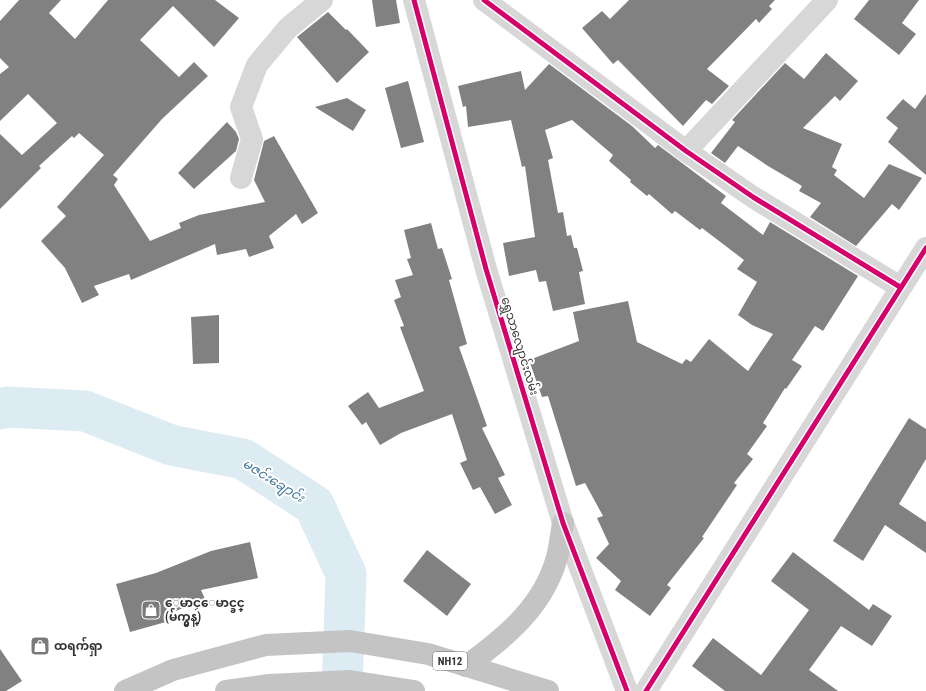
<svg xmlns="http://www.w3.org/2000/svg" width="926" height="691" font-family="'Roboto Condensed','Noto Sans Myanmar',sans-serif">
  <style>
    .lines { fill: none; stroke-linecap: round; stroke-linejoin: round }
    .river { stroke: #ddebf3; stroke-width: 41 }
    .building { fill: #818181 }
    .minor { stroke: #d7d7d7; stroke-width: 22 }
    .highway { stroke: #c4c4c4; stroke-width: 22 }
    .cycleway-casing { stroke: #fff; stroke-width: 8 }
    .cycleway { stroke: #d6006c; stroke-width: 5 }
    .labels { text-anchor: middle; stroke-width: 4; stroke-linejoin: round; paint-order: stroke }
    .shield { fill: #fff; stroke: #707070; stroke-width: 1 }
    .shield-label { font-size: 11px; font-weight: bold; fill: #333 }
    .street-label { font-size: 12px; fill: #333; stroke: #fff }
    .poi-label { font-size: 12px; font-weight: bold; fill: #333; stroke: #fff; text-anchor: start }
    .water-label { font-size: 13px; font-style: italic; fill: #3f7597; stroke: #fff }
  </style>
  <rect width="100%" height="100%" fill="#fff"/>
  <g class="lines">
    <path class="river" d="M0 409 7 407 85 411 171 445 243 459 314 505 346 574 342 691"/>
  </g>
  <g class="building">
    <path d="M19 0H61L49 13 75 39 108 0H215L239 18 214 47 173 6 140 40 179 77 194 62 208 76 162 119 113 175 118 179 114 185 150 241 181 228 179 223 199 215 265 202 254 180 264 141 274 136 318 213 302 224 296 214 269 236 274 248 249 257 246 249 217 255 215 244 131 280 129 274 94 286 99 295 82 303 65 268 41 241 66 216 57 207 104 155 79 133 74 138 72 136 39 166 41 168 0 209V134L22 155 57 123 28 94 0 121V74L9 67 0 58V21Z"/>
    <path d="M372 0H396L400 23 376 27Z"/>
    <path d="M629 0H775L769 6 772 9 759 23 756 19 707 69 729 86 712 104 706 100 683 126 618 60 613 64 582 28 602 11 610 19Z"/>
    <path d="M869 0H919L902 23 916 34 899 55 854 19Z"/>
    <path d="M328 12 346 30 347 29 369 52 337 83 297 37Z"/>
    <path d="M826 53 858 81 840 101 835 96 803 128 842 144 832 167 837 170 834 175 864 198 889 164 922 178 899 210 892 204 856 246 810 217 821 203 799 191 802 186 768 166 738 146 725 163 711 153 735 122 732 120 785 63 804 79Z"/>
    <path d="M549 64 632 126 655 148 658 145 726 196 721 203 763 235 770 222 858 276 823 331 815 326 792 360 802 366 786 389 785 388 763 423 767 426 747 454 753 459 734 483 737 485 702 537 704 538 667 585 671 588 650 616 615 590 621 581 596 558 609 544 597 518 603 516 585 483 576 486 548 396 542 397 529 360 579 341 573 312 628 301 637 342 682 364 686 359 691 362 709 339 748 371 773 334 752 325 738 315 757 282 737 269 744 260 702 228 700 230 675 211 672 214 649 194 647 196 630 182 631 180 609 161 613 155 572 120 545 130 553 158 548 160 558 213 563 212 567 236 571 235 574 248H577L583 271 579 272 585 304 553 311 546 281 539 282 536 270 509 276 503 243 535 237 525 166 522 167 511 120 468 127 466 106 463 107 458 86 521 71 525 90Z"/>
    <path d="M408 81 424 142 401 148 385 88Z"/>
    <path d="M926 94V175L888 142 898 128 886 118 903 99 915 109Z"/>
    <path d="M347 98 366 110 353 131 315 107Z"/>
    <path d="M227 122 236 132 239 139 236 151 194 189 178 173Z"/>
    <path d="M431 223 438 249 442 248 452 279 449 280 467 344 459 347 487 426 482 428 505 475 498 478 512 505 495 514 480 487 473 490 460 463 467 460 452 414 401 433 380 445 366 422 362 425 348 406 368 392 379 408 424 391 400 327 404 326 394 300 401 297 395 280 413 275 407 259 411 258 404 230Z"/>
    <path d="M219 315V363L193 364 191 317Z"/>
    <path d="M909 418 926 429V459L899 504 926 522V553L885 525 863 561 833 541Z"/>
    <path d="M250 542 258 578 201 590 205 599 171 613 173 620 130 632 116 584 156 573 211 551Z"/>
    <path d="M427 550 471 584 447 616 403 581Z"/>
    <path d="M793 552 869 610 873 604 892 616 872 646 841 626 809 670 838 691H725L692 666 713 638 761 675 809 610 771 581Z"/>
    <path d="M0 649 22 681 6 691H0Z"/>
  </g>
  <g class="lines">
    <g class="minor">
      <path d="M414 0 486 269 563 523 627 691"/>
      <path d="M484 0 686 151 753 197 900 287"/>
      <path d="M686 151 827 0"/>
      <path d="M241 178 252 139 241 107 257 65 288 28 322 0"/>
      <path d="M646 691 926 248"/>
    </g>
    <g class="highway">
      <path d="M466 666C505 638 544 606 557 557 560 546 561 534 563 523"/>
      <path d="M125 691 173 670 266 645 350 641 428 654 548 691"/>
      <path d="M226 691 269 685 350 681 414 691"/>
    </g>
    <defs>
      <g id="cycleway">
        <path d="M414 0 486 269 563 523 627 691"/>
        <path d="M484 0 686 151 753 197 900 287"/>
        <path d="M646 691 926 248"/>
      </g>
    </defs>
    <use href="#cycleway" class="cycleway-casing"/>
    <use href="#cycleway" class="cycleway"/>
  </g>
  <defs>
    <symbol id="shop-square" viewBox="-11 -11 22 22"><rect x="-9" y="-9" width="18" height="18" rx="4" fill="#7a7a7a" stroke="#fff"/><path d="M-5-2.5h2.3a2.7 3.5 0 0 1 5.4 0H5L5.5 6h-11ZM-1.5-2.5h3a1.5 2.3 0 0 0-3 0Z" fill="#fff"/></symbol>
  </defs>
  <g fill-rule="evenodd">
    <use href="#shop-square" x="140" y="599" width="22" height="22"/>
    <use href="#shop-square" x="29" y="635" width="22" height="22"/>
  </g>
  <g class="labels">
    <rect class="shield" x="433" y="652" width="34" height="18" rx="3"/>
    <g class="shield-label">
      <text x="450" y="665">NH12</text>
    </g>
    <g class="street-label">
      <text transform="translate(520 346) rotate(73)" y="4">ရွှေသာလျောင်းလမ်း</text>
    </g>
    <g class="poi-label">
      <text x="165" y="607">ေမာင္ေမာင္ခင္<tspan x="165" dy="14">(မ်က္မွန္)</tspan></text>
      <text x="54" y="650">ထရက်ရှာ</text>
    </g>
    <g class="water-label">
      <text transform="translate(274 480) rotate(32)" y="5">မဇင်းချောင်း</text>
    </g>
  </g>
</svg>
